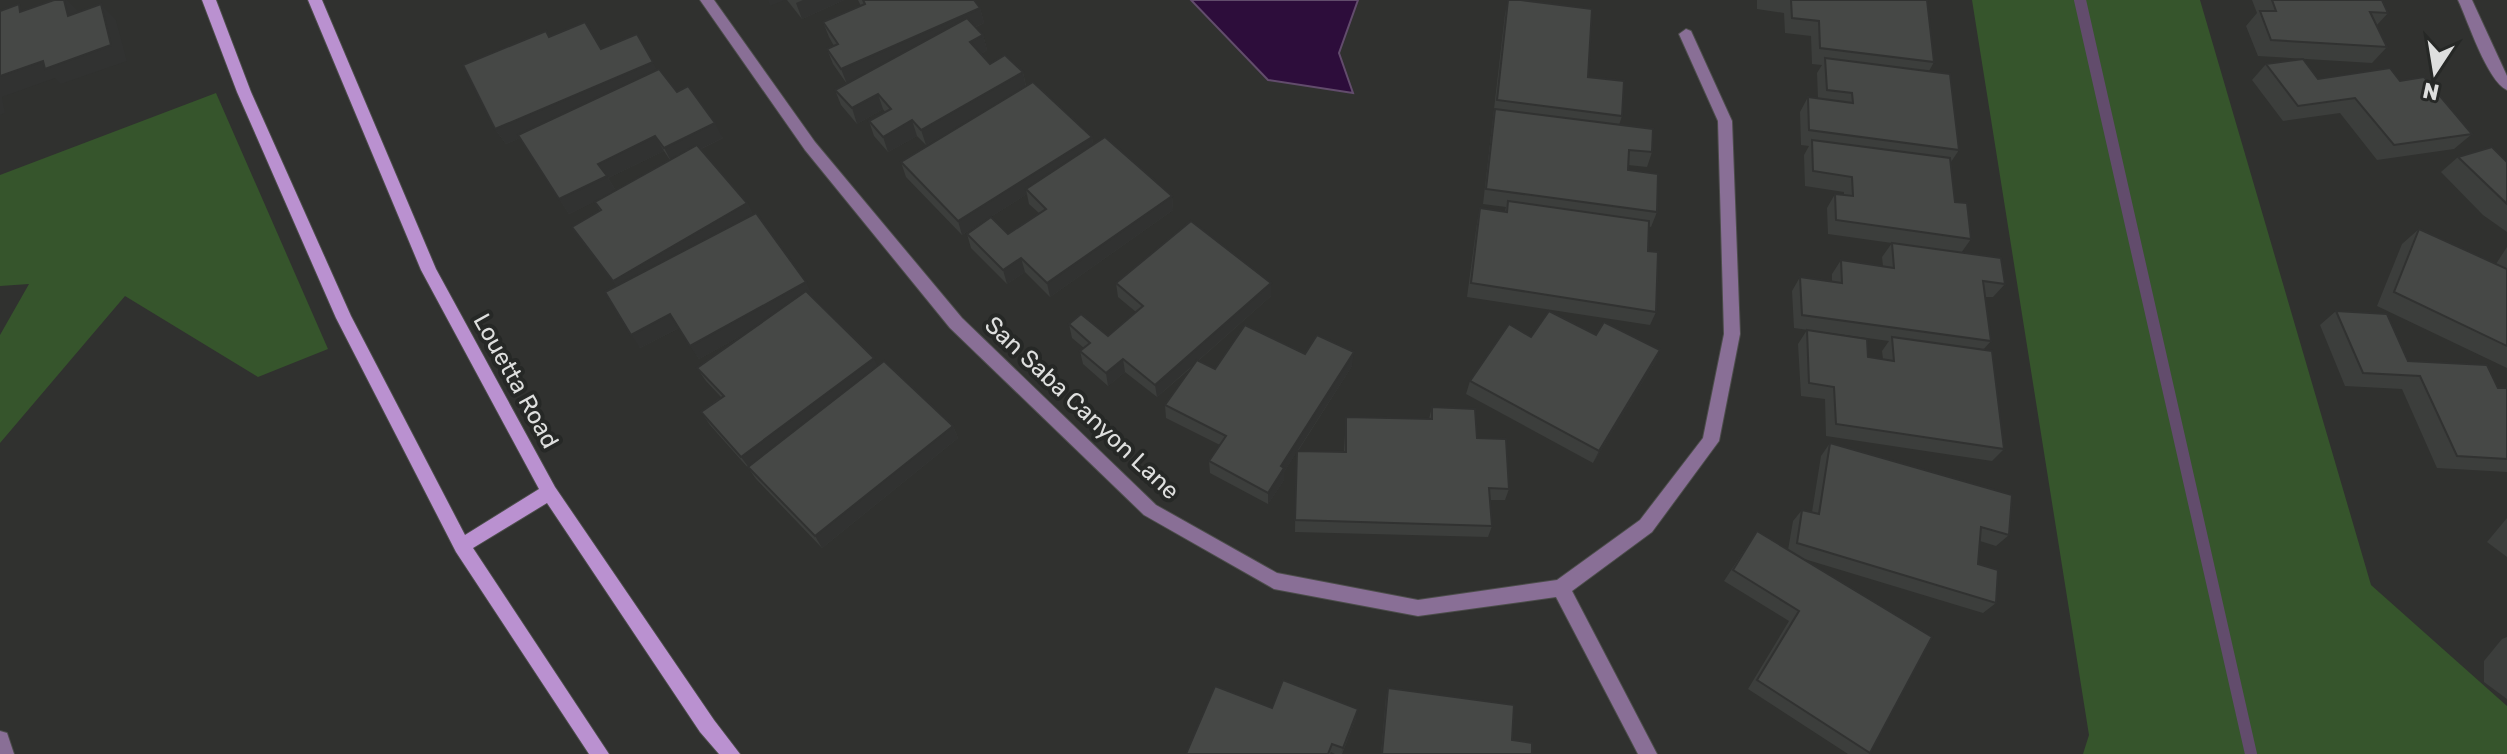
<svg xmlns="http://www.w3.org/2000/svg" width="2507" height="754" font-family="Rubik,sans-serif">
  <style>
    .green { fill: #36552c }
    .water { fill: #2d0d3b; stroke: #624c6c; stroke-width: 2 }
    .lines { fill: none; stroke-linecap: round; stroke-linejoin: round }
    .stream { stroke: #624c6c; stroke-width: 12 }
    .minor-casing { stroke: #4c4d4b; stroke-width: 2 }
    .secondary-casing { stroke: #4c4d4b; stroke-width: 2 }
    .minor { fill: #896f96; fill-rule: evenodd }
    .secondary { fill: #ba91d0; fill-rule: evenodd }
    .wall { fill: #3c3e3c; fill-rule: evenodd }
    .shaded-wall { fill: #313231 }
    .building { fill: #464846; stroke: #313231; stroke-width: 2 }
    .labels { text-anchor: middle; stroke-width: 8; stroke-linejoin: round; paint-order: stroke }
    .street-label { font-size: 24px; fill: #dedfde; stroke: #262826 }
  </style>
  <rect width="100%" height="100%" fill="#30312f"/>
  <g class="green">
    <path d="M1972 0H2200L2371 585 2507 706V754H2083L2089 735Z"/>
    <path d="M216 93 328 349 258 377 125 296 0 443V335L29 284 0 286V175Z"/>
  </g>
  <path class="water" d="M1191 0H1358L1339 53 1353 93 1268 80Z"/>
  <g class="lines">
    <path class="stream" d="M2080 0 2251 754"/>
    <defs>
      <g id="minor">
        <path d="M700 0H714L815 142 962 318 1156 505 1277 573 1418 600 1557 580 1640 520 1703 438 1724 334 1718 121 1679 34 1686 29 1691 31 1732 121 1740 334 1719 441 1652 532 1572 591 1657 754H1638L1556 597 1418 616 1274 589 1144 515 950 328 805 150Z"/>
        <path d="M2458 0H2472L2507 76V90C2487 81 2468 21 2458 0Z"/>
        <path d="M0 731 7 733 14 754H0Z"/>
      </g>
      <path id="secondary" d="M202 0H216L251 92 351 316 465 535 539 489 421 270 308 0H322L436 269 555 487 714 720 740 754H719L700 732 547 503 473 548 609 754H589L456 552 336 318 237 92Z"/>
    </defs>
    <use href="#minor" class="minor-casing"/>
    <use href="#secondary" class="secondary-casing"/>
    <use href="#minor" class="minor"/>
    <use href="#secondary" class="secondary"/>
  </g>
  <g class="wall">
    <path d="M787 0H844L802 19Z"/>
    <path d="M858 0H974L980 8 984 23 976 27 983 35 987 50 981 54 990 64 1023 72 1026 86 1092 137 1093 145 1172 196 1173 210 1050 297 1025 272 1007 284 971 248 967 234H1008L1039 213 1029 204 1027 194 962 235 906 177 901 162 983 112 926 145 917 136 888 152 874 136 869 121 885 112 883 109 857 124 841 105 835 90 847 84 833 64 827 49 834 46 829 37 823 22 861 6Z"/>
    <path d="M1508 0 1588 77 1622 116 1619 125 1652 152 1647 167 1628 165V170L1657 212 1651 227 1648 226V251L1656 312 1650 325 1467 297 1477 223 1480 208 1505 212 1506 207 1483 204 1505 14Z"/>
    <path d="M1757 0H1927L1934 62 1929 71 1959 150 1951 162 1955 202 1971 239 1961 253 2005 284 1993 297H1985L1991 341 1983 350 2004 449 1992 461 1826 436 1825 399 1801 396 1798 344 1807 330 1868 357 1883 359 1882 351 1889 341 1794 328 1792 291 1800 277 1832 282V274L1841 260 1883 266 1882 257 1892 243 1828 234 1827 208 1835 194 1844 195V192L1805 186 1804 155 1809 146 1801 145 1800 112 1808 97 1818 98 1817 73 1822 65 1812 64 1811 36 1785 33 1784 13 1757 9Z"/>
    <path d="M2252 0H2382L2388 13 2377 25 2387 47 2372 63 2258 56 2246 26 2257 13Z"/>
    <path d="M549 37 601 49 657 70 677 92 723 138 701 149 747 203 753 215 813 296 811 297 878 367 953 426 958 438 822 548 756 479 749 469 710 425 701 412 721 397 706 381 697 368 753 329 699 359 679 328 640 348 617 286 582 241 600 211 595 202 613 192 569 214 520 138 506 144 495 129ZM664 151 670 160 616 191 608 178Z"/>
    <path d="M2266 64 2318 79 2400 81 2472 134 2454 149 2377 160 2340 113 2283 121 2252 80Z"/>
    <path d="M2458 157 2507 162V232L2483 215 2441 172Z"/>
    <path d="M2419 229 2496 264 2507 247V368L2377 306 2402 244Z"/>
    <path d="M1116 283 1271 296 1198 361 1215 369 1305 354 1352 366 1298 451 1344 452 1346 417 1429 419 1432 407 1477 438 1509 489 1505 500H1490L1492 526 1488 537 1295 532 1296 453 1284 472V480L1268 504 1210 473 1209 461 1220 445 1166 418 1165 405 1193 366 1157 397 1125 372 1108 386 1083 364 1080 351 1084 348 1072 338 1069 324 1108 336 1136 312 1118 297Z"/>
    <path d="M2336 311 2408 361 2498 388H2507V472L2437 468 2402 389 2345 386 2320 325Z"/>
    <path d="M1596 335 1660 350 1654 363 1593 463 1466 394 1470 381Z"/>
    <path d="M1830 443 2009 535 1996 546 1980 541 1978 564 1996 603 1983 613 1801 558 1870 753 1869 754H1848L1748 689 1789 621 1724 581 1757 531 1788 550 1793 521 1802 510 1812 512 1821 456Z"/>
    <path d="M2507 518V557L2487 542Z"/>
    <path d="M2507 637V699L2484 682V661L2502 639Z"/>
    <path d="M1388 688 1512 740 1532 754H1381L1386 697Z"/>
    <path d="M1272 708 1356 718 1342 754H1335L1331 752 1330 754H1186Z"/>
  </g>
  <g class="shaded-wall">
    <path d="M64 0H67L79 12 68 16Z"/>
    <path d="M768 0H785L770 6Z"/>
    <path d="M803 0H844L802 19 796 3Z"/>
    <path d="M101 4 116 20 127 61 61 84 55 78 2 97 5 113 0 115V76Z"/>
    <path d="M980 8 984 23 847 84 841 69Z"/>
    <path d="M983 35 987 50 974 58 970 42Z"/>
    <path d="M653 62 661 78 506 144 495 129Z"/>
    <path d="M1023 72 1026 88 926 145 921 130Z"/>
    <path d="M878 94 883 109 857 124 852 108Z"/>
    <path d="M912 120 917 136 888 152 883 137Z"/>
    <path d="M715 123 723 138 672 163 664 148Z"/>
    <path d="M655 136 664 151 608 178 616 191 569 214 559 199 598 164Z"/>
    <path d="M1092 137 1094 152 1026 189 1027 194 962 235 958 221Z"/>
    <path d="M1172 196 1173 210 1050 297 1047 283Z"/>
    <path d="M747 203 754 217 623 295 613 281Z"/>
    <path d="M1021 258 1025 272 1007 284 1003 270Z"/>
    <path d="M806 282 813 296 699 359 690 346Z"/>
    <path d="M1271 283V296L1157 397 1155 385Z"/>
    <path d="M670 314 679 328 640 348 631 335Z"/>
    <path d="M1660 350 1654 363 1593 463 1599 451Z"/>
    <path d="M1354 352 1352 366 1284 472V480L1268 504V493L1281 466Z"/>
    <path d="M874 358 880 371 750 469 741 457Z"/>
    <path d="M1123 359 1125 372 1108 386 1106 373Z"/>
    <path d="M953 426 958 438 822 548 815 536Z"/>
    <path d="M1358 709 1356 718 1341 754 1343 748Z"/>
  </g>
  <g class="building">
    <path d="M54 0H64L68 16 101 4 111 45 45 69 43 61 0 76V11L19 4 20 12Z"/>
    <path d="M863 0H974L980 8 841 69 827 49 838 44 823 22 865 4Z"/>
    <path d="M1508 0H1521L1592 9 1588 77 1624 81 1622 116 1497 100Z"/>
    <path d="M1791 0H1927L1934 62 1820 48 1819 21 1792 18Z"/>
    <path d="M2272 0H2382L2388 13 2370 12 2387 47 2271 40 2260 11H2276Z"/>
    <path d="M967 18 983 35 970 42 990 64 1005 55 1023 72 921 130 912 120 883 137 869 121 891 109 878 94 852 108 835 90Z"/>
    <path d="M585 22 601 49 637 34 653 62 495 129 463 65 546 31 549 37Z"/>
    <path d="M1825 58 1950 74 1959 150 1809 130 1808 97 1853 103 1852 93 1827 90Z"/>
    <path d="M2303 59 2318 79 2390 68 2400 81 2424 77 2472 134 2394 145 2355 98 2298 106 2266 64Z"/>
    <path d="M659 69 677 92 688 86 715 123 664 148 655 136 598 164 607 176 559 199 518 135Z"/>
    <path d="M1033 82 1092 137 958 221 901 162Z"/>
    <path d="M1495 109 1653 129 1652 152 1629 150 1628 170 1658 174 1657 212 1486 189Z"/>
    <path d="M1105 137 1172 196 1047 283 1021 258 1003 270 967 234 991 217 1008 234 1046 209 1026 189Z"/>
    <path d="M1812 140 1950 158 1955 202 1967 203 1971 239 1836 220 1835 194 1853 196 1852 177 1813 171Z"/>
    <path d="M697 145 747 203 613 281 572 227 601 210 595 202Z"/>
    <path d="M2492 147 2507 162V204L2458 157Z"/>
    <path d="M1508 201 1649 221 1648 251 1658 252 1656 312 1471 283 1480 208 1507 212Z"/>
    <path d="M756 213 806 282 690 346 670 314 631 335 605 292Z"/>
    <path d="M1191 221 1271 283 1155 385 1123 359 1106 373 1080 351 1090 343 1069 324 1081 314 1108 336 1143 306 1116 283Z"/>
    <path d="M2419 229 2507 269V346L2394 292Z"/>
    <path d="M1892 243 2001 258 2005 284 1983 281 1991 341 1802 315 1800 277 1842 283 1841 260 1894 268Z"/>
    <path d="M806 291 874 358 741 457 701 412 724 396 697 368Z"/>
    <path d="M1549 311 1596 335 1604 322 1660 350 1599 451 1470 381 1509 324 1531 337Z"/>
    <path d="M2336 311 2387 314 2408 361 2487 365 2498 388H2507V459L2457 456 2420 376 2363 373Z"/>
    <path d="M1245 325 1305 354 1317 335 1354 352 1281 466 1284 468 1268 493 1209 461 1226 436 1165 405 1197 360 1215 369Z"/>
    <path d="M1807 330 1867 339 1868 357 1894 361 1892 337 1992 351 2004 449 1836 424 1834 387 1809 383Z"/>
    <path d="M884 361 953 426 815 536 748 467Z"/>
    <path d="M1432 407 1475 409 1477 438 1506 439 1509 489 1489 488 1492 526 1295 520 1297 451 1346 452V417L1432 419Z"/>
    <path d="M1830 443 2012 495 2009 535 1981 527 1978 564 1998 570 1996 603 1797 543 1802 510 1819 514Z"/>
    <path d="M1757 531 1932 637 1870 753 1757 680 1799 611 1733 570Z"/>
    <path d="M1283 680 1358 709 1343 748 1332 744 1328 754H1186L1215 686 1272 708Z"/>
    <path d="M1388 688 1514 705 1512 740 1532 743V754H1382Z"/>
  </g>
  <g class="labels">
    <g class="street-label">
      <text transform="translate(516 381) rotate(61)" y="8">Louetta Road</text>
      <text transform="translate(1082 408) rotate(43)" y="8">San Saba Canyon Lane</text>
    </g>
  </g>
  <g transform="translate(2435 72) rotate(192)" stroke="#262826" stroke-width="6" paint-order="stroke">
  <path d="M0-6L14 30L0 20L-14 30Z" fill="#dedfde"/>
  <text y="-12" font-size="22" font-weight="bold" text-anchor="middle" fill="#dedfde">N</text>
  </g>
</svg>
